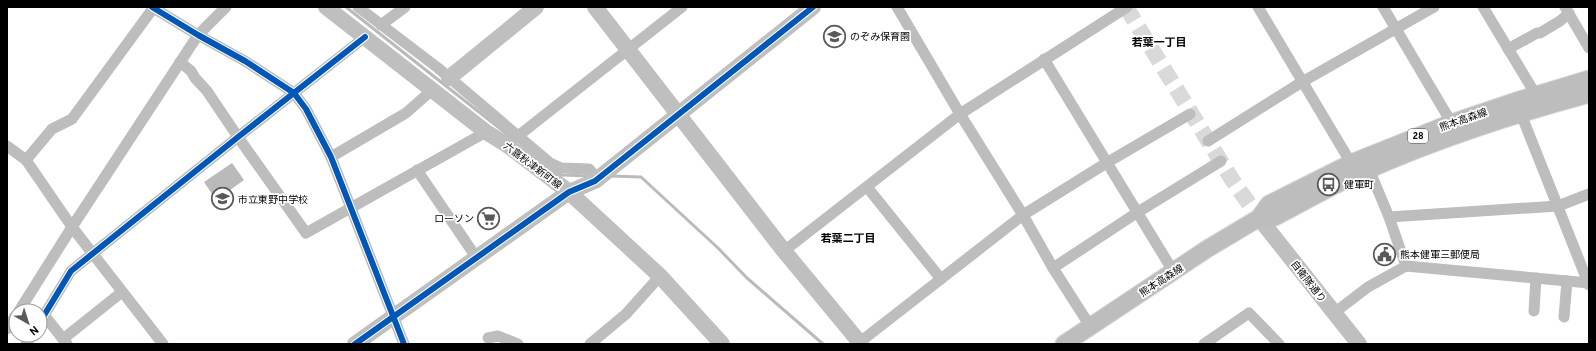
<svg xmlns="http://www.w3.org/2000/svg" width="1596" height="351" font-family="Overpass,'Noto Sans JP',sans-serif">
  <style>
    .water { fill: #bababa }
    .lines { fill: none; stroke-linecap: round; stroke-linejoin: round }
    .stream { stroke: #bababa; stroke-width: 3 }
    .secondary-tunnel { stroke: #d9d9d9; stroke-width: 16; stroke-dasharray: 16 8; stroke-linecap: butt }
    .primary-casing { stroke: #dbdbdb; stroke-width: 19 }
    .street { stroke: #bdbdbd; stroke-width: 11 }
    .secondary { stroke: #bfbfbf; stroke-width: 16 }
    .primary { stroke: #bdbdbd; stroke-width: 17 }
    .tram { stroke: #bdbdbd; stroke-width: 1 }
    .cycleway-casing { stroke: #fff; stroke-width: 8 }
    .cycleway { stroke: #0057b8; stroke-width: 6 }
    .labels { text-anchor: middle; stroke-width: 3.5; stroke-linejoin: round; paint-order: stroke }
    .shield { fill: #fff; stroke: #4c4c4c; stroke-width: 1 }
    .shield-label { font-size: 9px; font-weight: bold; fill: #000 }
    .poi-label { font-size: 10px; fill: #000; stroke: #fff; text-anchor: start }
    .street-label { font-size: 10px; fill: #000; stroke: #fff }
    .neighbourhood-label { font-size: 11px; font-weight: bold; fill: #000; stroke: #fff }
  </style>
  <rect width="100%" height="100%" fill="#fff"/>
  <path class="water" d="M232 163 244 180 216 200 204 182Z"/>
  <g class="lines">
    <g class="stream">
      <path d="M346 7 517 142"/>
      <path d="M553 170 562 175 590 176"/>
      <path d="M610 176 641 177 718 248 747 278 823 344"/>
    </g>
    <path class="secondary-tunnel" d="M1126 7 1231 178 1259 218"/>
    <defs>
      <g id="primary">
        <path d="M1259 218 1269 204 1351 163 1451 123 1516 101 1589 79"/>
        <path d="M1064 344 1207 249 1259 218 1275 217C1306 201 1338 182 1370 169 1441 138 1515 114 1589 94"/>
      </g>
    </defs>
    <use href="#primary" class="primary-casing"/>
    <g class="street">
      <path d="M152 7 198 35 245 61 294 93 306 109 331 157 404 344"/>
      <path d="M358 7 438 68 550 163 561 168 589 169 598 179"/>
      <path d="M897 7 960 114 1023 215 1053 268 1090 326"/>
      <path d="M1258 7 1351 163 1369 169 1389 217 1406 266"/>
      <path d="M1383 7 1454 127"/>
      <path d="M1483 7 1536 95"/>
      <path d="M1565 7 1589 48"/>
      <path d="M381 25 405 7"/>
      <path d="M1508 49 1537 33H1540L1560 21 1569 13"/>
      <path d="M1044 59 1173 271"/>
      <path d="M180 62 191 71 195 78 207 91 238 137 306 233 486 132"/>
      <path d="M1519 109 1589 285"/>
      <path d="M518 136 682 7"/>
      <path d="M1208 141 1302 82 1434 7"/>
      <path d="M7 146 26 160 72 227 163 344"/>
      <path d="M331 157 406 113 432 90"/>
      <path d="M26 160 52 129 72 119 154 7"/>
      <path d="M417 170 476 257"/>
      <path d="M867 187 941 279"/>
      <path d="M1389 217 1558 206 1589 194"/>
      <path d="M784 251 960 114 1127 7"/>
      <path d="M1053 268 1138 212 1221 161"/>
      <path d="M19 311 72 227 198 35 226 7"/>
      <path d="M1534 311 1536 278"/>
      <path d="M1334 313 1368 287 1406 266 1589 283"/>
      <path d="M44 315 67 344"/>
      <path d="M1564 317 1567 281"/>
      <path d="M40 322 71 271 238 137 365 37"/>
      <path d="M7 329 16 315"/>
      <path d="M488 338 498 336 518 344"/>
      <path d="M63 339 122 292"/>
      <path d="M860 342 1023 215 1108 162 1190 114"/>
      <path d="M26 344 32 335"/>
      <path d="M590 344 626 314 660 276"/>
      <path d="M1204 344 1249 313 1279 344"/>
    </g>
    <g class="secondary">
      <path d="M326 7 486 132 507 145 569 192 660 276 722 344"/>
      <path d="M595 7 784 251 861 344"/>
      <path d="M449 78 536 7"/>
      <path d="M1259 218 1359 344"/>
      <path d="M355 344 569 192 595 181 813 7"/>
    </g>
    <use href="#primary" class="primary"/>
    <path class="tram" d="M1287 206C1384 156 1484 117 1589 89"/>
    <defs>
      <g id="cycleway">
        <path d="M152 7 198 35 245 61 294 93 306 109 331 157 404 344"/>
        <path d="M40 322 71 271 238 137 365 37"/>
        <path d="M355 344 569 192 595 181 813 7"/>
      </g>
    </defs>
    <use href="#cycleway" class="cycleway-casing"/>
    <use href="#cycleway" class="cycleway"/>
  </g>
  <defs>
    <symbol id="school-ring" viewBox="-11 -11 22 22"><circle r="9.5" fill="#fff" stroke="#595959" stroke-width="1.5"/><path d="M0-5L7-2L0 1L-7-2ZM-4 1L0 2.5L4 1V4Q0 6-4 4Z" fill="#595959"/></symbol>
    <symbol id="bus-ring" viewBox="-11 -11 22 22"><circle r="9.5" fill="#fff" stroke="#595959" stroke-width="1.5"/><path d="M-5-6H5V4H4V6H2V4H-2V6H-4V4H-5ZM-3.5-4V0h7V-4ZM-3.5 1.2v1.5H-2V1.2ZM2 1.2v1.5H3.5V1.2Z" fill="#595959"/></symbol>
    <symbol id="supermarket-ring" viewBox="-11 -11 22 22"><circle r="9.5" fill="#fff" stroke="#595959" stroke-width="1.5"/><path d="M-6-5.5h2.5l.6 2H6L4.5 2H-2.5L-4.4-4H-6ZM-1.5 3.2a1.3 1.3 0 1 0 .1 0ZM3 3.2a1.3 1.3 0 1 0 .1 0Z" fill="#595959"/></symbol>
    <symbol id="civic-ring" viewBox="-11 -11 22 22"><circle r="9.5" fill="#fff" stroke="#595959" stroke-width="1.5"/><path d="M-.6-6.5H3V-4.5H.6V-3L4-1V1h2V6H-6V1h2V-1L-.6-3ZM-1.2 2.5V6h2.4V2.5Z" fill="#595959"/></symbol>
  </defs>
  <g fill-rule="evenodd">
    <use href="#school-ring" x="822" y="24" width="25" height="25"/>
    <use href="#bus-ring" x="1316" y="172" width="25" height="25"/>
    <use href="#school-ring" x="210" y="186" width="25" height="25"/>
    <use href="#supermarket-ring" x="476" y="206" width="25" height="25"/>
    <use href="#civic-ring" x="1372" y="242" width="25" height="25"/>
  </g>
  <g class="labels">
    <rect class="shield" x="1408" y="129" width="20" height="14" rx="3"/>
    <g class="shield-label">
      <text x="1418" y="139">28</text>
    </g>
    <g class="poi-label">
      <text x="850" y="40">のぞみ保育園</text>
      <text x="1344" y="188">健軍町</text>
      <text x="238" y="203">市立東野中学校</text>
      <text x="474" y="222" text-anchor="end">ローソン</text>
      <text x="1400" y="258">熊本健軍三郵便局</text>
    </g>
    <g class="street-label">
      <text transform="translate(1463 119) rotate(-19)" y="4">熊本高森線</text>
      <text transform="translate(533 165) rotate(37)" y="4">六嘉秋津新町線</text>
      <text transform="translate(1161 280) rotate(-33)" y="4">熊本高森線</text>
      <text transform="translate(1309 281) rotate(52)" y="4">自衛隊通り</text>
    </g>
    <g class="neighbourhood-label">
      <text x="1159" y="46">若葉一丁目</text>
      <text x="848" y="242">若葉二丁目</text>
    </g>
  </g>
  <rect width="1596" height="351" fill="none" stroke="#000000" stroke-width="16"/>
  <g transform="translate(28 323) rotate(141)"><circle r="19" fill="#ffffff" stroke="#999999"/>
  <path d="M0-3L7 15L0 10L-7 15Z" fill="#595959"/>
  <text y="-6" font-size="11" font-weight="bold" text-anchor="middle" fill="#000000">N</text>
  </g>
</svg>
